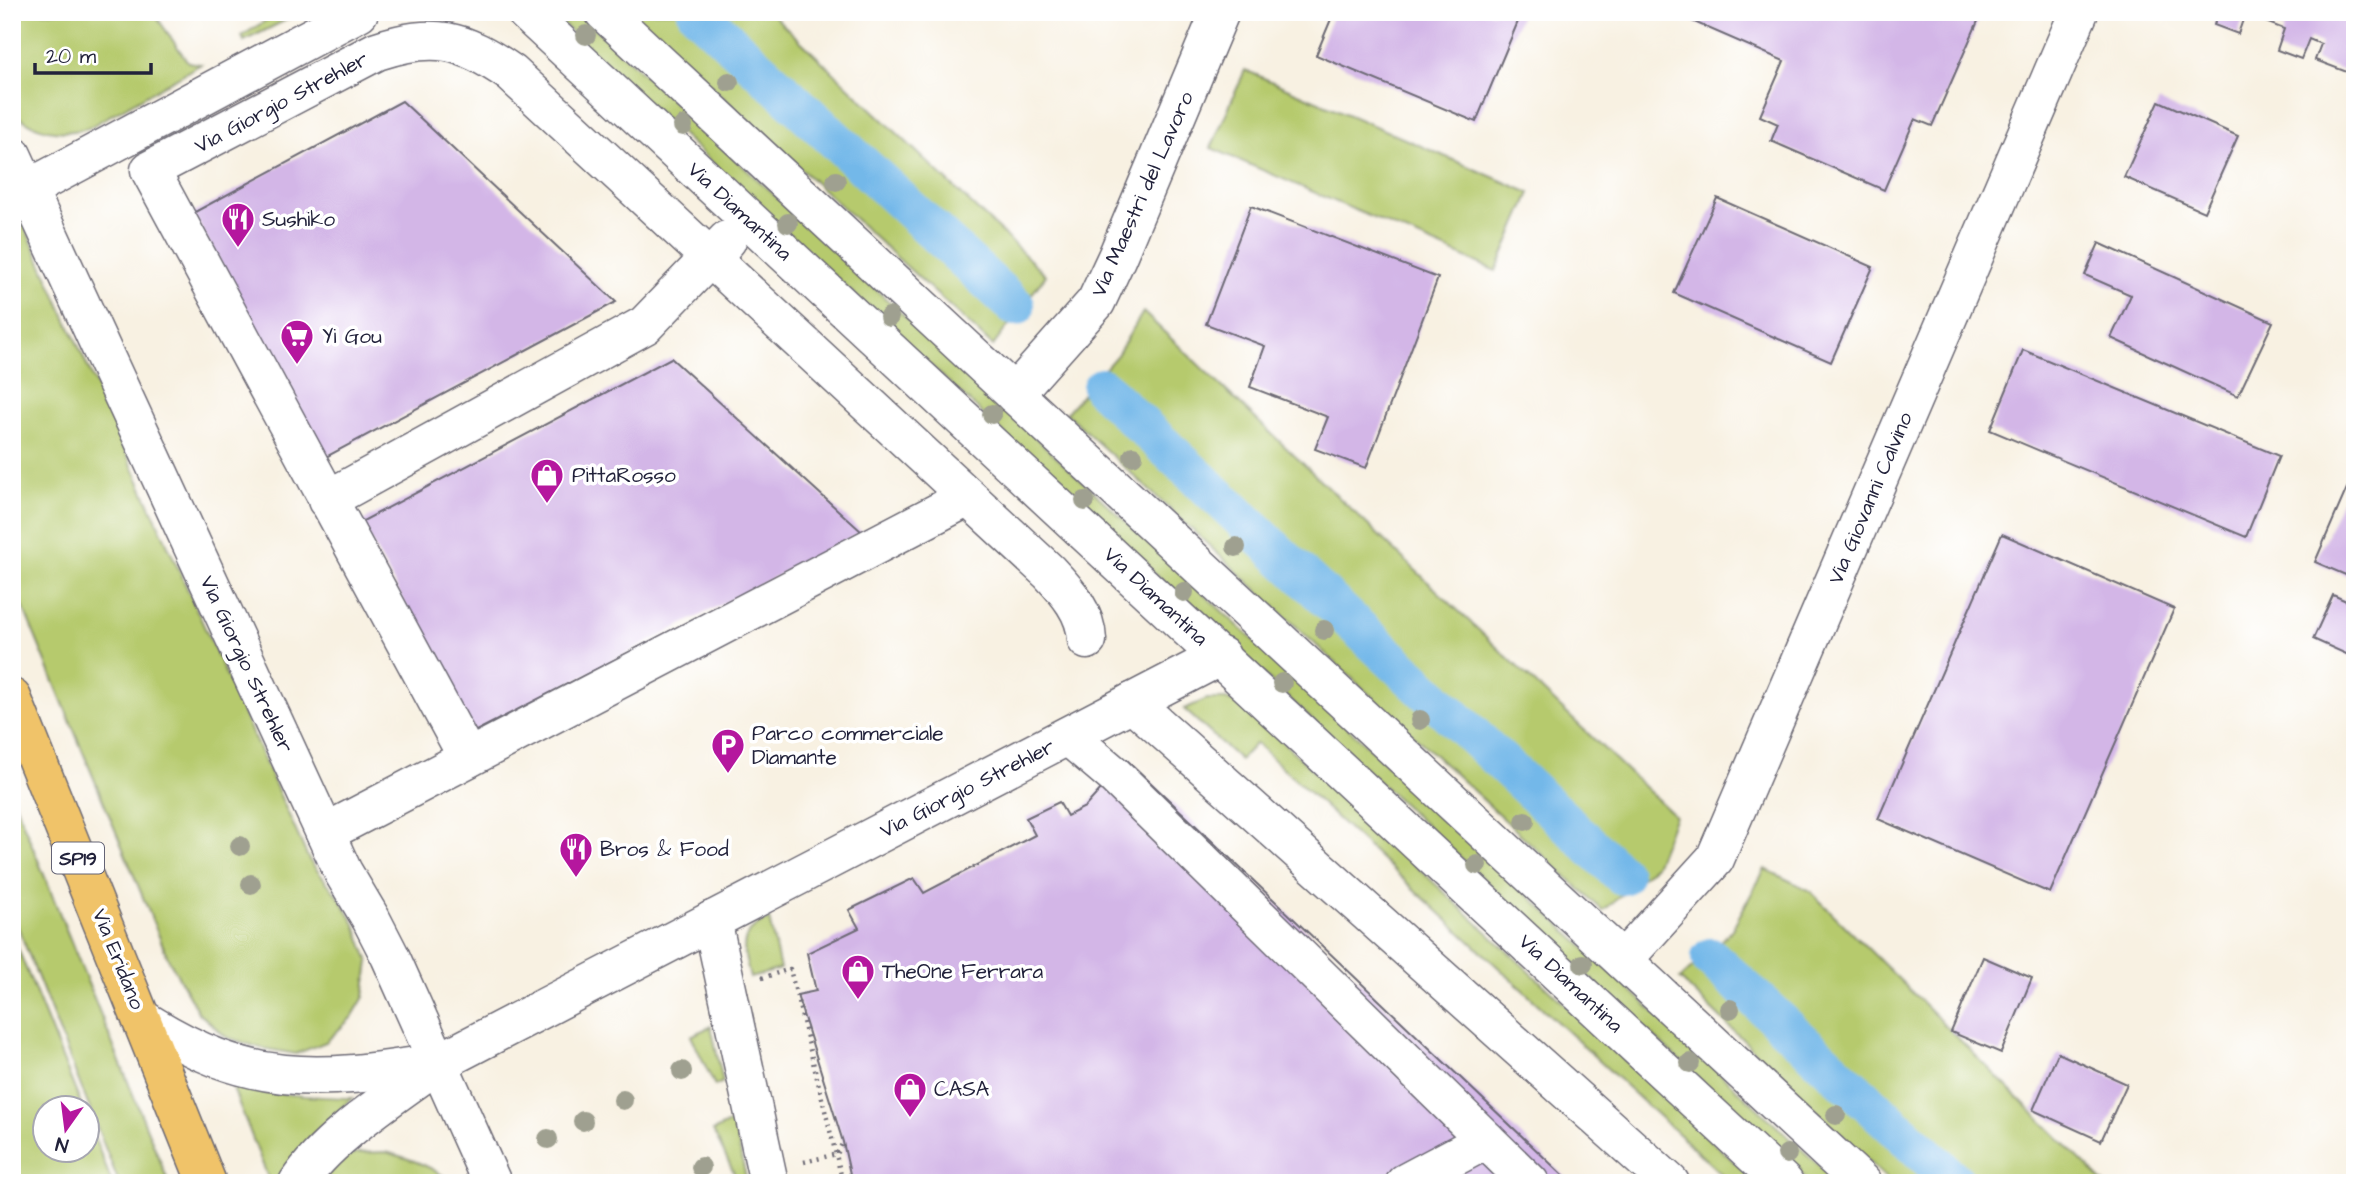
<svg xmlns="http://www.w3.org/2000/svg" width="2367" height="1195" font-family="'Architects Daughter',sans-serif">
  <style>
    .green { fill: #b6ca6d; stroke: #6c7654; stroke-width: 2 }
    .lines { fill: none; stroke-linecap: round; stroke-linejoin: round }
    .canal { stroke: #73b8e9; stroke-width: 40 }
    .building { fill: #d3b6e7 }
    .minor-casing { stroke: #6d6a75; stroke-width: 41 }
    .major-casing { stroke: #6d6a75; stroke-width: 41 }
    .path { stroke: #6d6a75; stroke-width: 4.5; stroke-dasharray: 2 5; stroke-linecap: butt }
    .minor { stroke: #fff; stroke-width: 38 }
    .major { stroke: #f0c369; stroke-width: 38 }
    .tree { fill: #9fa090 }
    .labels { text-anchor: middle; stroke-width: 7; stroke-linejoin: round; paint-order: stroke }
    .shield { fill: #fff; stroke: #646476; stroke-width: 2 }
    .shield-label { font-size: 19px; font-weight: bold; fill: #22223b }
    .street-label { font-size: 21px; fill: #22223b; stroke: #fff }
    .poi-label { font-size: 21px; fill: #22223b; stroke: #fff; text-anchor: start }
  </style>
  <rect width="100%" height="100%" fill="#fff"/>
  <filter id="ink" filterUnits="userSpaceOnUse"><feTurbulence type="fractalNoise" baseFrequency=".0143" numOctaves="2"/><feDisplacementMap in="SourceGraphic" scale="14" xChannelSelector="R" yChannelSelector="G"/><feConvolveMatrix kernelMatrix="1 2 1 2 8 2 1 2 1" color-interpolation-filters="sRGB"/></filter>
  <filter id="wash" filterUnits="userSpaceOnUse"><feTurbulence type="fractalNoise" baseFrequency=".00686" numOctaves="4" result="noise"/><feDisplacementMap in="SourceGraphic" scale="28" xChannelSelector="R" yChannelSelector="G"/><feGaussianBlur stdDeviation="1.57" result="paint"/><feColorMatrix in="noise" values="0 0 0 0 0 0 0 0 0 0 0 0 0 0 0 0 0 1.4 0 .05"/><feComposite in="paint" operator="in"/></filter>
  <g filter="url(#wash)">
    <rect width="100%" height="100%" fill="#f8f1e2"/>
    <g class="green">
      <path d="M12 12H153L188 62 201 64 88 128C59 136 36 131 12 112Z"/>
      <path d="M279 12H302L244 41 242 36Z"/>
      <path d="M550 12H577L1838 1183H1811Z"/>
      <path d="M630 12H770L1046 275 993 346Z"/>
      <path d="M1245 70 1530 193 1496 271 1211 148Z"/>
      <path d="M12 198 309 860 341 900 355 924 369 962 364 997 352 1017 326 1042 296 1054 261 1048 226 1037 198 1012 168 958 12 580Z"/>
      <path d="M1143 312 1675 816 1655 866 1603 911 1066 413 1117 355Z"/>
      <path d="M1207 699H1226L1244 706 1757 1183H1731L1256 743 1240 760 1184 709Z"/>
      <path d="M12 796 169 1183H119L12 912Z"/>
      <path d="M1765 869 1809 890 2104 1183H1891L1680 979 1731 931Z"/>
      <path d="M769 919 780 969 750 978C743 948 736 934 769 919Z"/>
      <path d="M12 934 82 1107 46 1108V1150H88V1121L112 1183H12Z"/>
      <path d="M711 1026 723 1082 715 1086 691 1036Z"/>
      <path d="M231 1083C275 1095 306 1097 352 1098L310 1137 276 1183H270Z"/>
      <path d="M733 1121 746 1177 738 1181 713 1131Z"/>
      <path d="M386 1152C411 1159 432 1166 453 1183H314L329 1164 356 1153Z"/>
    </g>
    <g class="lines">
      <g class="canal">
        <path d="M697 12 1015 306"/>
        <path d="M1102 388 1622 875"/>
        <path d="M1711 958 1956 1183"/>
      </g>
    </g>
    <g id="blocks">
      <g class="building">
        <path d="M1334 12H1522L1476 122 1316 55Z"/>
        <path d="M1679 12H1982L1932 126 1915 119 1884 190 1771 141 1778 124 1760 116 1784 61 1678 15Z"/>
        <path d="M2218 12H2350L2355 14V75L2315 60 2321 44 2309 39 2301 59 2277 50 2284 29 2245 14 2238 34 2214 25Z"/>
        <path d="M402 101 616 302 326 457 193 213Z"/>
        <path d="M2159 101 2238 136 2204 212 2124 177Z"/>
        <path d="M1717 198 1873 267 1831 362 1674 293Z"/>
        <path d="M1251 206 1438 278 1366 468 1315 449 1328 417 1250 387 1265 346 1206 324Z"/>
        <path d="M2099 243 2273 322 2238 396 2111 338 2131 295 2085 275Z"/>
        <path d="M2023 350 2279 456 2246 537 1990 430Z"/>
        <path d="M671 358 862 532 474 732 361 522Z"/>
        <path d="M2355 416V437L2347 434Z"/>
        <path d="M2347 488 2355 492V579L2315 562Z"/>
        <path d="M2002 534 2174 609 2050 893 1878 819Z"/>
        <path d="M2333 595 2355 605V658L2313 639Z"/>
        <path d="M1127 760 1571 1183H852L843 1142 797 995 816 991 807 953 859 928 849 910 914 878 924 893 1035 835 1026 818 1059 802 1067 816 1085 807Z"/>
        <path d="M1983 957 2032 978 2001 1053 1951 1032Z"/>
        <path d="M2058 1053 2127 1084 2101 1141 2033 1110Z"/>
      </g>
    </g>
  </g>
  <g filter="url(#ink)">
    <use href="#blocks" fill-opacity="0" stroke="#6d6a75" stroke-width="2"/>
    <g class="lines">
      <defs>
        <g id="minor">
          <path d="M526 12 1784 1183"/>
          <path d="M604 12 1862 1183"/>
          <path d="M12 155 343 872 371 919 390 956 492 1183"/>
          <path d="M28 189 359 12"/>
          <path d="M1014 394 1096 302 1117 257 1220 12"/>
          <path d="M327 500 645 325 727 240"/>
          <path d="M1132 702 1670 1183"/>
          <path d="M1068 736 1114 775 1530 1183"/>
          <path d="M468 758 150 170 377 51C435 32 462 39 511 73L1049 572C1067 591 1086 612 1087 640"/>
          <path d="M325 833 968 497"/>
          <path d="M712 920 769 1183"/>
          <path d="M1623 960 1715 859 2079 12"/>
          <path d="M142 1019C249 1088 316 1082 436 1063"/>
          <path d="M298 1183C328 1137 394 1096 438 1063L1221 656"/>
          <path d="M1405 1183 1486 1140"/>
        </g>
        <path id="major" d="M12 698 207 1183"/>
      </defs>
      <use href="#minor" class="minor-casing"/>
      <use href="#major" class="major-casing"/>
      <g class="path">
        <path d="M762 978 790 969 843 1183"/>
        <path d="M804 1162 837 1154 843 1142"/>
      </g>
      <use href="#minor" class="minor"/>
      <use href="#major" class="major"/>
    </g>
    <g class="tree">
      <circle cx="586" cy="35" r="10"/>
      <circle cx="729" cy="82" r="10"/>
      <circle cx="683" cy="126" r="10"/>
      <circle cx="836" cy="181" r="10"/>
      <circle cx="788" cy="223" r="10"/>
      <circle cx="889" cy="317" r="10"/>
      <circle cx="992" cy="414" r="10"/>
      <circle cx="1133" cy="456" r="10"/>
      <circle cx="1085" cy="501" r="10"/>
      <circle cx="1236" cy="547" r="10"/>
      <circle cx="1184" cy="592" r="10"/>
      <circle cx="1324" cy="630" r="10"/>
      <circle cx="1282" cy="683" r="10"/>
      <circle cx="1420" cy="720" r="10"/>
      <circle cx="1525" cy="821" r="10"/>
      <circle cx="240" cy="846" r="10"/>
      <circle cx="1477" cy="865" r="10"/>
      <circle cx="251" cy="884" r="10"/>
      <circle cx="1583" cy="964" r="10"/>
      <circle cx="1730" cy="1009" r="10"/>
      <circle cx="1690" cy="1063" r="10"/>
      <circle cx="682" cy="1071" r="10"/>
      <circle cx="623" cy="1100" r="10"/>
      <circle cx="1836" cy="1115" r="10"/>
      <circle cx="583" cy="1121" r="10"/>
      <circle cx="548" cy="1139" r="10"/>
      <circle cx="1787" cy="1154" r="10"/>
      <circle cx="701" cy="1167" r="10"/>
    </g>
  </g>
  <defs>
    <symbol id="restaurant-pin" viewBox="-11 -11 22 30"><path d="M0 17L-7.5 6A9.5 9.5 0 1 1 7.5 6Z" fill="#b5179e" stroke="#fff"/><path d="M-5-6h1v4h1v-4h1v4h1v-4h1v5L-1.5 .5V6h-2V.5L-5-1ZM5-6V6H3V1.5H1.5Q1.5-4 5-6Z" fill="#fff"/></symbol>
    <symbol id="supermarket-pin" viewBox="-11 -11 22 30"><path d="M0 17L-7.5 6A9.5 9.5 0 1 1 7.5 6Z" fill="#b5179e" stroke="#fff"/><path d="M-6-5.5h2.5l.6 2H6L4.5 2H-2.5L-4.4-4H-6ZM-1.5 3.2a1.3 1.3 0 1 0 .1 0ZM3 3.2a1.3 1.3 0 1 0 .1 0Z" fill="#fff"/></symbol>
    <symbol id="shop-pin" viewBox="-11 -11 22 30"><path d="M0 17L-7.5 6A9.5 9.5 0 1 1 7.5 6Z" fill="#b5179e" stroke="#fff"/><path d="M-5-2.5h2.3a2.7 3.5 0 0 1 5.4 0H5L5.5 6h-11ZM-1.5-2.5h3a1.5 2.3 0 0 0-3 0Z" fill="#fff"/></symbol>
    <symbol id="parking-pin" viewBox="-11 -11 22 30"><path d="M0 17L-7.5 6A9.5 9.5 0 1 1 7.5 6Z" fill="#b5179e" stroke="#fff"/><path d="M-3.5-5.5H1a3.5 3.5 0 0 1 0 7H-1V5.5H-3.5ZM-1-3.4V-.6H.8a1.4 1.4 0 0 0 0-2.8Z" fill="#fff"/></symbol>
  </defs>
  <g fill-rule="evenodd">
    <use href="#restaurant-pin" x="219" y="200" width="38" height="52"/>
    <use href="#supermarket-pin" x="278" y="317" width="38" height="52"/>
    <use href="#shop-pin" x="528" y="456" width="38" height="52"/>
    <use href="#parking-pin" x="709" y="726" width="38" height="52"/>
    <use href="#restaurant-pin" x="557" y="830" width="38" height="52"/>
    <use href="#shop-pin" x="839" y="952" width="38" height="52"/>
    <use href="#shop-pin" x="891" y="1070" width="38" height="52"/>
  </g>
  <g class="labels">
    <rect class="shield" x="52" y="842.5" width="52" height="31" rx="5"/>
    <g class="shield-label">
      <text x="78" y="865">SP19</text>
    </g>
    <g class="street-label">
      <text transform="translate(281 102) rotate(-28)" y="7">Via Giorgio Strehler</text>
      <text transform="translate(1142 194) rotate(-66)" y="7">Via Maestri del Lavoro</text>
      <text transform="translate(740 211) rotate(43)" y="7">Via Diamantina</text>
      <text transform="translate(1870 498) rotate(-67)" y="7">Via Giovanni Calvino</text>
      <text transform="translate(1156 596) rotate(43)" y="7">Via Diamantina</text>
      <text transform="translate(247 664) rotate(65)" y="7">Via Giorgio Strehler</text>
      <text transform="translate(967 788) rotate(-27)" y="7">Via Giorgio Strehler</text>
      <text transform="translate(119 959) rotate(68)" y="7">Via Eridano</text>
      <text transform="translate(1571 983) rotate(43)" y="7">Via Diamantina</text>
    </g>
    <g class="poi-label">
      <text x="262" y="226">Sushiko</text>
      <text x="322" y="343">Yi Gou</text>
      <text x="572" y="482">PittaRosso</text>
      <text x="752" y="740">Parco commerciale<tspan x="752" dy="24">Diamante</tspan></text>
      <text x="600" y="856">Bros &amp; Food</text>
      <text x="882" y="978">TheOne Ferrara</text>
      <text x="934" y="1096">CASA</text>
    </g>
  </g>
  <rect width="2367" height="1195" fill="none" stroke="#fff" stroke-width="42"/>
  <g transform="translate(66 1129) rotate(194)"><circle r="33" fill="#ffffff" stroke="#a7a7b1" stroke-width="2"/>
  <path d="M0-5L12 26L0 18L-12 26Z" fill="#b5179e"/>
  <text y="-10" font-size="19" font-weight="bold" text-anchor="middle" fill="#22223b">N</text>
  </g>
  <path d="M35 63v10h116v-10" fill="none" stroke="#22223b" stroke-width="3.5"/>
  <text x="46" y="63" font-size="21" fill="#22223b" stroke="#ffffff" stroke-width="5" paint-order="stroke">20 m</text>
</svg>
